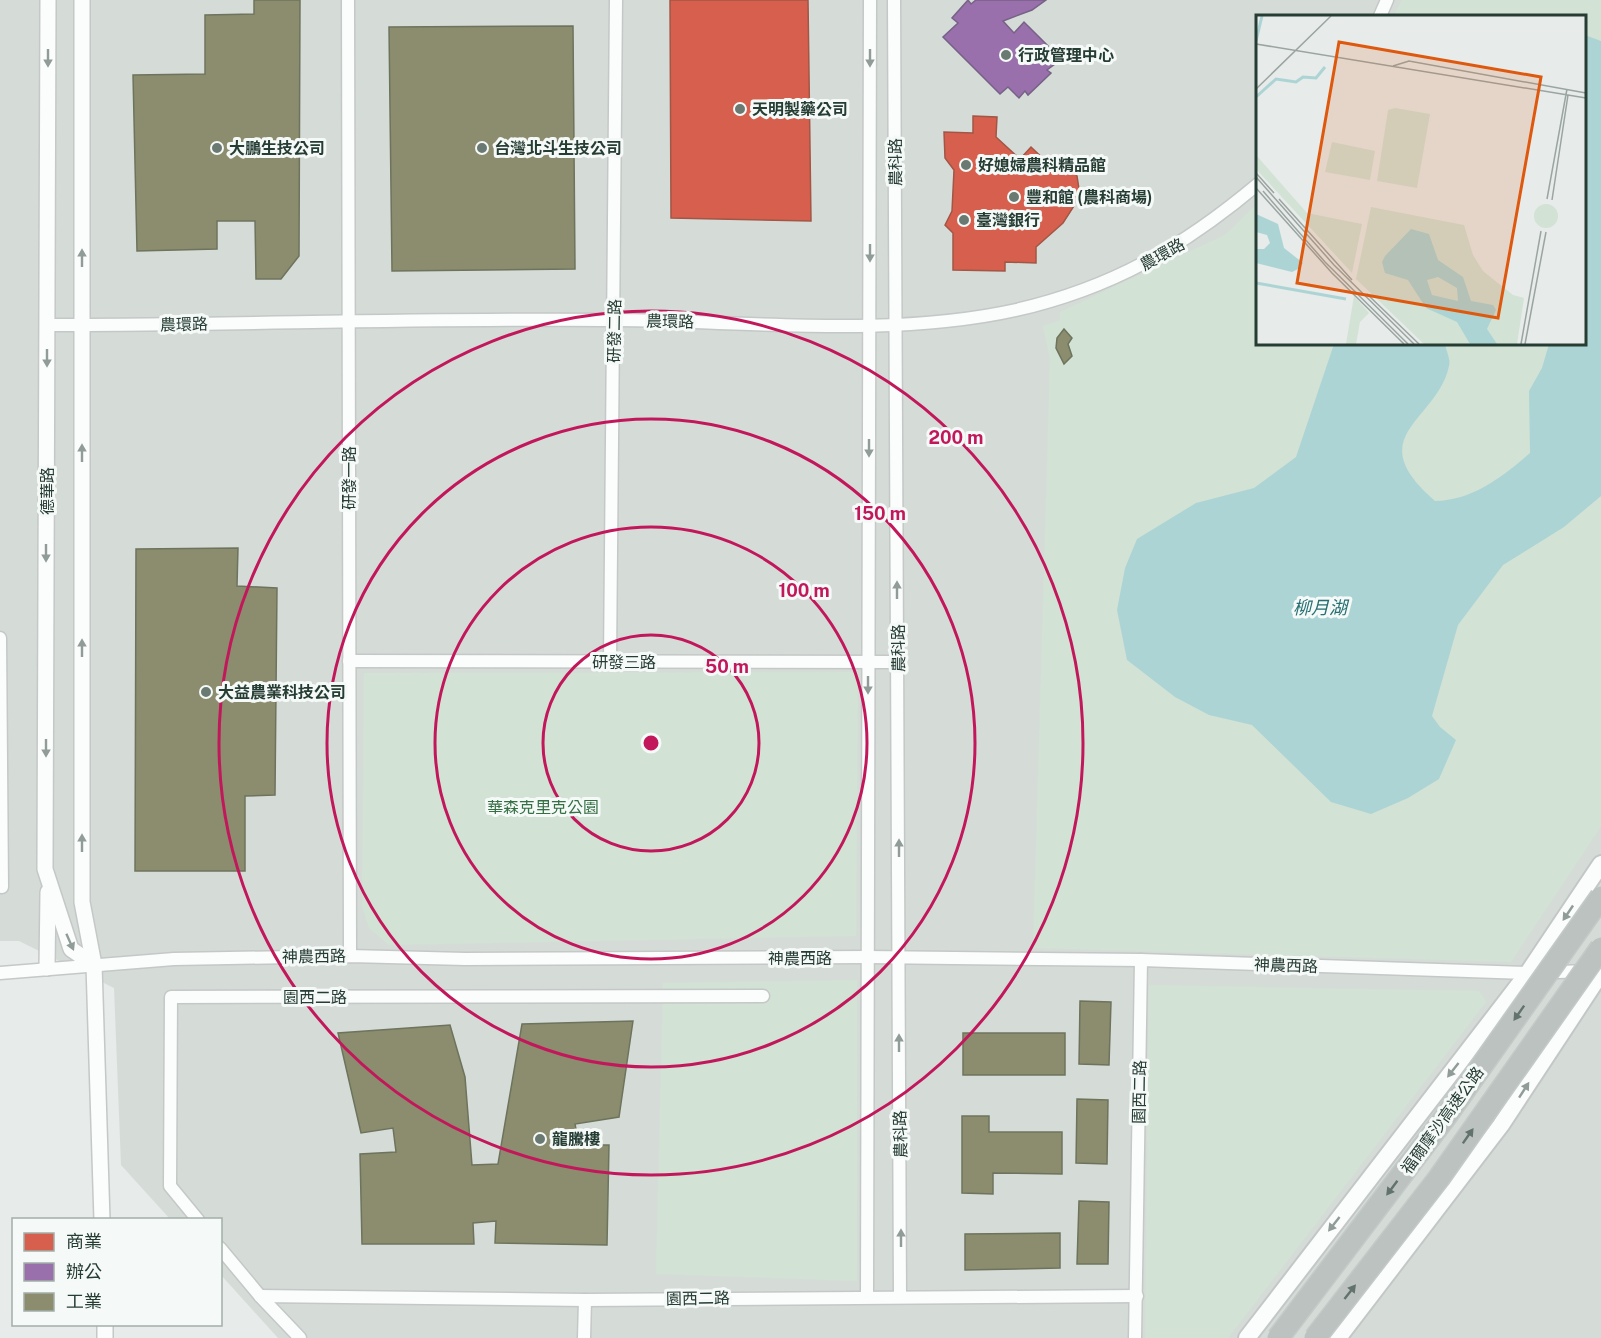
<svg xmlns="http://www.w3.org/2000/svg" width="1601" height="1338" font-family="'Public Sans','Noto Sans TC',sans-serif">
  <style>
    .built { fill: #d5dcd8; fill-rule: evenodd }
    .green { fill: #d2e2d5 }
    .water { fill: #add4d4 }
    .shops { fill: #d6604d; stroke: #a15646; stroke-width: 1.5 }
    .offices { fill: #9970ab; stroke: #766187; stroke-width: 1.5 }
    .industry { fill: #8c8c6e; stroke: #6d745d; stroke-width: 1.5 }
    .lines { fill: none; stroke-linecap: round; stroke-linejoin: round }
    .minor-casing { stroke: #c4c8c6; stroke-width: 15 }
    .tertiary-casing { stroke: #c4c8c6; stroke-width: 18 }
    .secondary-casing { stroke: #c3c8c6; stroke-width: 20 }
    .minor { stroke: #fbfcfc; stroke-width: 12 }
    .tertiary { stroke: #fbfcfc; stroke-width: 15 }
    .secondary { stroke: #fbfcfc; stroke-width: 16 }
    .motorway-bridge-casing { stroke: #c3cac7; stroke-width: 24; stroke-linecap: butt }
    .motorway-bridge { stroke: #bcc2c0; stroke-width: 21 }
    .oneway { fill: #909c98 }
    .oneway2 { fill: #62726c }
    .ring { fill: none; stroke: #c2185b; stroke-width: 3 }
    .poi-dot { fill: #6a7a73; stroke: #f5f9f7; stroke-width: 2 }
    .labels { text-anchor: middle; stroke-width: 6; stroke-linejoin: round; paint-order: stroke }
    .poi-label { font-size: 16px; font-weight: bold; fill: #263d34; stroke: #f5f9f7; text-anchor: start }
    .street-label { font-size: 16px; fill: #263d34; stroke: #f5f9f7 }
    .park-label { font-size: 16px; fill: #356f44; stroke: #f5f9f7 }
    .water-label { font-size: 18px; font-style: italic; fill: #266f72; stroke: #f5f9f7 }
    .inset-river { fill: none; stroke: #add4d4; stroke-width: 3 }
    .inset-road { fill: none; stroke: #9aa5a1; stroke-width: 1.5 }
    .view { fill: #de580e; fill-opacity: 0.15; stroke: #de580e; stroke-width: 3 }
    .inset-edge { fill: none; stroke: #263d34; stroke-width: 3 }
    .centre { fill: #c2185b; stroke: #f5f9f7; stroke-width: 3 }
    .ring-label { font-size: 18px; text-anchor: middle; font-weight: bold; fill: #c2185b; stroke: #f5f9f7; stroke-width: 6; stroke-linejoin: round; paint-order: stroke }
  </style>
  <rect width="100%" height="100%" fill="#e7ebe9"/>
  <path class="built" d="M0 0H1601V1338H278L221 1275 220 1220 170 1219 121 1165 114 988 19 941H0ZM1258 16H1584V344H1258Z"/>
  <g class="green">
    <path d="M1402 0H1601V826L1511 962 1033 948 1050 359 1043 326 1060 320V312L1225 235 1257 204 1258 344H1584V16H1394Z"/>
    <path d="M858 672 856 936 389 945 369 928 362 906 364 673Z"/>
    <path d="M857 980V1281L656 1274 663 983Z"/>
    <path d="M1149 985 1479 991 1486 1002 1228 1338H1145Z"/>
  </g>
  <path class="water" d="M1585 35 1601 41V496L1564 527 1503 565 1458 625 1432 716 1440 727 1456 740 1439 779 1408 798 1371 814 1331 802 1252 725 1209 715 1175 697 1127 660 1117 610 1125 568 1137 539 1196 503 1254 488 1296 457 1334 344H1445C1446 350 1451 360 1449 366 1437 422 1359 435 1435 501 1473 500 1502 477 1530 453L1529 391 1542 368 1549 344H1584Z"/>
  <g class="shops">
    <path d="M670 0H808L811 221 671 218Z"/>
    <path d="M973 116 997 117 996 137 1020 159 1031 147 1050 165 1064 163 1071 168 1077 176 1079 189 1074 206 1063 223 1036 247V263L1005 262V271L953 270V233L945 225 952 211 954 170 945 158 944 132 973 133Z"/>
  </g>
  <path class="offices" d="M968 0 971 4 976 0H1046L1032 10 1003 21 1014 33 1024 22 1048 46 1055 64 1047 70 1051 73 1028 95 1025 91 1019 98 1008 87 1000 94 943 37 958 23 952 18Z"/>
  <g class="industry">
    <path d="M254 0H300L299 256 281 279H256L255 221H217V249L137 251 133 75 205 74V15L254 14Z"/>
    <path d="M573 26 575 269 392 271 389 27Z"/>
    <path d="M1064 329 1072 338 1068 344 1072 356 1064 364 1056 348 1057 338Z"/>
    <path d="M238 548 237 586 277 588 275 795 245 796V871H135L136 549Z"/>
    <path d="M1080 1001 1111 1002 1109 1065 1079 1064Z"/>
    <path d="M633 1021 619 1117 575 1124 579 1145H609L607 1245 495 1243 496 1221 473 1223 474 1244H362L360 1154 396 1152 393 1128 361 1133 338 1033 450 1025 465 1077 472 1165 498 1164 522 1024Z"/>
    <rect x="963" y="1033" width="102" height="42"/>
    <path d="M1077 1099 1108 1100 1107 1164 1076 1163Z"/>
    <path d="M962 1116H989V1132H1062V1174L993 1173V1194L962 1193Z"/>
    <path d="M1079 1201 1109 1202 1108 1264H1077Z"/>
    <path d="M1060 1233V1268L965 1270V1234Z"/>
  </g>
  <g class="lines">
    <defs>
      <g id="minor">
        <path d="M348 0 350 956"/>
        <path d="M894 0 900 1297"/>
        <path d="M1380 16 1387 0"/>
        <path d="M47 325C237 325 427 318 617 320 745 321 890 338 1016 310 1112 288 1183 247 1258 184"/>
        <path d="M0 638 2 887"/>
        <path d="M349 661 898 662"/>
        <path d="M610 662 616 0"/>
        <path d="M0 973 174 959 350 956 465 959 868 957 1141 960 1528 973 1588 971"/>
        <path d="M198 1220 170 1186 171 997 763 996"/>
        <path d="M220 1248 260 1296 300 1338"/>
        <path d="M260 1296 585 1300 1137 1296"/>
        <path d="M867 1296 870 0"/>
        <path d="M584 1338 585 1300"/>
        <path d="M1135 1338 1141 960"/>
      </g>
      <g id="tertiary">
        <path d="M48 0 45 869 71 949 94 965"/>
        <path d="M82 0V902L94 965 102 1220"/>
        <path d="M47 968 48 892"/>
        <path d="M105 1324V1338"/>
      </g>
      <g id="secondary">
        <path d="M1247 1338 1528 973 1601 864"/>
        <path d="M1338 1338 1501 1125 1601 973"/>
      </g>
    </defs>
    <use href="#minor" class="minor-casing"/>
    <use href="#tertiary" class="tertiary-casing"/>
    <use href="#secondary" class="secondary-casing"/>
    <use href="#minor" class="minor"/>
    <use href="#tertiary" class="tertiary"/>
    <use href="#secondary" class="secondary"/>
    <defs>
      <g id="motorway-bridge">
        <path d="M1278 1338 1444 1119 1601 897"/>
        <path d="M1315 1338 1439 1178 1601 948"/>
      </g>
    </defs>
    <use href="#motorway-bridge" class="motorway-bridge-casing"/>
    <use href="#motorway-bridge" class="motorway-bridge"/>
  </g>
  <defs><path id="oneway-solid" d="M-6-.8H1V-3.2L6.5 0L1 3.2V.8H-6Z" transform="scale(1.5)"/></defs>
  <g class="oneway">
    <use href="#oneway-solid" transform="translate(48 58) rotate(90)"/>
    <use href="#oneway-solid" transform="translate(870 58) rotate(90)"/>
    <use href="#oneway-solid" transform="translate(870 253) rotate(90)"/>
    <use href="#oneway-solid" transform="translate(82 258) rotate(-90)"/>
    <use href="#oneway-solid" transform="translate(47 358) rotate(90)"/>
    <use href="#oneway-solid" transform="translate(869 448) rotate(90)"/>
    <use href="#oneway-solid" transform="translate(82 453) rotate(-90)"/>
    <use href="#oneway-solid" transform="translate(46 553) rotate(90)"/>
    <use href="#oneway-solid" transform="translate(897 590) rotate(-90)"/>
    <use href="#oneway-solid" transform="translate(82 648) rotate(-90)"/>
    <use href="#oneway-solid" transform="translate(868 685) rotate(90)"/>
    <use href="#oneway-solid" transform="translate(46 748) rotate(90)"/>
    <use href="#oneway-solid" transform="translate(82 843) rotate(-90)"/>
    <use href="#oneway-solid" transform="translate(899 848) rotate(-90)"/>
    <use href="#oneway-solid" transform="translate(1568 913) rotate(124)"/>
    <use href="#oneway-solid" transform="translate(70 942) rotate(66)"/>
    <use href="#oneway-solid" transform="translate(899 1043) rotate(-90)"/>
    <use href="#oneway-solid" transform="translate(1453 1070) rotate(128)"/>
    <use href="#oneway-solid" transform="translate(1524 1090) rotate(-57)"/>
    <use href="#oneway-solid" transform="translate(1334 1224) rotate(128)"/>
    <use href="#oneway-solid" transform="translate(901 1238) rotate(-90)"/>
  </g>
  <g class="oneway2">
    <use href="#oneway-solid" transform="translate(1519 1013) rotate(125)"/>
    <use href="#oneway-solid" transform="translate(1468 1136) rotate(-55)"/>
    <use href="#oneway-solid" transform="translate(1392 1188) rotate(127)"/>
    <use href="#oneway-solid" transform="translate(1350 1292) rotate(-52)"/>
  </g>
  <g class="ring">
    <circle cx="651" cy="743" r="108"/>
    <circle cx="651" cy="743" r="216"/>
    <circle cx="651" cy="743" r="324"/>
    <circle cx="651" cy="743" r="432"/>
  </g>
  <g class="poi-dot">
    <circle cx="1006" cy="55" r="6"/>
    <circle cx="740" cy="109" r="6"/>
    <circle cx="217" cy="148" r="6"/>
    <circle cx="482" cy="148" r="6"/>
    <circle cx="966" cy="165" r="6"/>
    <circle cx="1014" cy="197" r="6"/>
    <circle cx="964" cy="220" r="6"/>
    <circle cx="206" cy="692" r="6"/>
    <circle cx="540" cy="1139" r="6"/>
  </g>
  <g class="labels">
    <g class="poi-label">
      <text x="1018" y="61">行政管理中心</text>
      <text x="752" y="115">天明製藥公司</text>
      <text x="229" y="154">大鵬生技公司</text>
      <text x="494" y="154">台灣北斗生技公司</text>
      <text x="978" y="171">好媳婦農科精品館</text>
      <text x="1026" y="203">豐和館 (農科商場)</text>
      <text x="976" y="226">臺灣銀行</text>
      <text x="218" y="698">大益農業科技公司</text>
      <text x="552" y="1145">龍騰樓</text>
    </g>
    <g class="street-label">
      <text transform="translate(895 162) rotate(-90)" y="6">農科路</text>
      <text transform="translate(1162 254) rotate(-29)" y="6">農環路</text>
      <text transform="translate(670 321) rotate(1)" y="6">農環路</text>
      <text transform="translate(184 324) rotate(-1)" y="6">農環路</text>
      <text transform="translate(614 331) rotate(-89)" y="6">研發二路</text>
      <text transform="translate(349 478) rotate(-90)" y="6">研發一路</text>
      <text transform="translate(47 491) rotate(-90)" y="6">德華路</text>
      <text transform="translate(898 648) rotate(-90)" y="6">農科路</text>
      <text x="624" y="668">研發三路</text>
      <text transform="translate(314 956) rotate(-1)" y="6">神農西路</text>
      <text x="800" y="964">神農西路</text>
      <text transform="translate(1286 965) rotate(2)" y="6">神農西路</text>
      <text x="315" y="1003">園西二路</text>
      <text transform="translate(1139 1092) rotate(-89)" y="6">園西二路</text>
      <text transform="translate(1442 1120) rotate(-54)" y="6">福爾摩沙高速公路</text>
      <text transform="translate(900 1134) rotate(-91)" y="6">農科路</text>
      <text transform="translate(698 1298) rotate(-1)" y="6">園西二路</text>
    </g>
    <g class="park-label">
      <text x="543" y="813">華森克里克公園</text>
    </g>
    <g class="water-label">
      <text x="1320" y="614">柳月湖</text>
    </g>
  </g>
  <g transform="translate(1256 15)">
    <rect width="330" height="330" fill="#e7ebe9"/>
    <path d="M139 93 174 99 161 173 121 166 132 95ZM76 127 119 136 114 165 69 157ZM0 140 51 198 106 209 96 258 0 154ZM278 201a12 12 0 1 1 24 0a12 12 0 1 1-24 0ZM115 192 208 210 217 240 227 256 257 280 268 283 261 329H168L100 264ZM98 281 113 298 104 307 100 329H90Z" fill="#d2e2d5"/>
    <path d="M0 199 22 209 28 233 47 248 42 254 36 257 0 248V234H8L14 228 11 220 0 217ZM155 214 173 219 182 245 207 262 215 286 237 290 240 295 231 314 241 329H214L201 307 170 293 152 265 129 258 126 247 129 241ZM182 262 201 273 202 286 176 280 171 265Z" fill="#add4d4" fill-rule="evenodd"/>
    <path class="inset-river" d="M0 26 6 1M0 82 20 64 40 67 47 62 60 63 69 52M0 268 90 284"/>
    <path class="inset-road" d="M0 29 330 83M137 51 153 46 330 78M0 74 75 1M0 158 18 178M0 162 78 250 158 329M0 173 76 258 148 329M7 176 69 247 152 329M23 184 96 265M291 184 311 74M296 185 312 80M111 279 163 329M265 329 285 216M269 329 290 217"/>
    <path class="view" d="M83 27 285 62 242 303 41 268Z"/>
    <rect width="330" height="330" class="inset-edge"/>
  </g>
  <circle cx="651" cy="743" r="9" class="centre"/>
  <g class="ring-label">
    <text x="956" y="444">200 m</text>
    <text x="880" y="520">150 m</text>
    <text x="804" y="597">100 m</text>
    <text x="727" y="673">50 m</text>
  </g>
  <rect x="12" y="1218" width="210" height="108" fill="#f5f9f7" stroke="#a2aea9" stroke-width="1.5"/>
  <rect x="24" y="1233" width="30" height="18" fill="#d6604d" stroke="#a2aea9" stroke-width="1.5"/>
  <text x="66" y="1248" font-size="18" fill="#263d34">商業</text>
  <rect x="24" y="1263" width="30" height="18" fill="#9970ab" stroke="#a2aea9" stroke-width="1.5"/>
  <text x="66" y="1278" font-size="18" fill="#263d34">辦公</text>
  <rect x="24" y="1293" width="30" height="18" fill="#8c8c6e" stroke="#a2aea9" stroke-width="1.5"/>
  <text x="66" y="1308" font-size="18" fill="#263d34">工業</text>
</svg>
